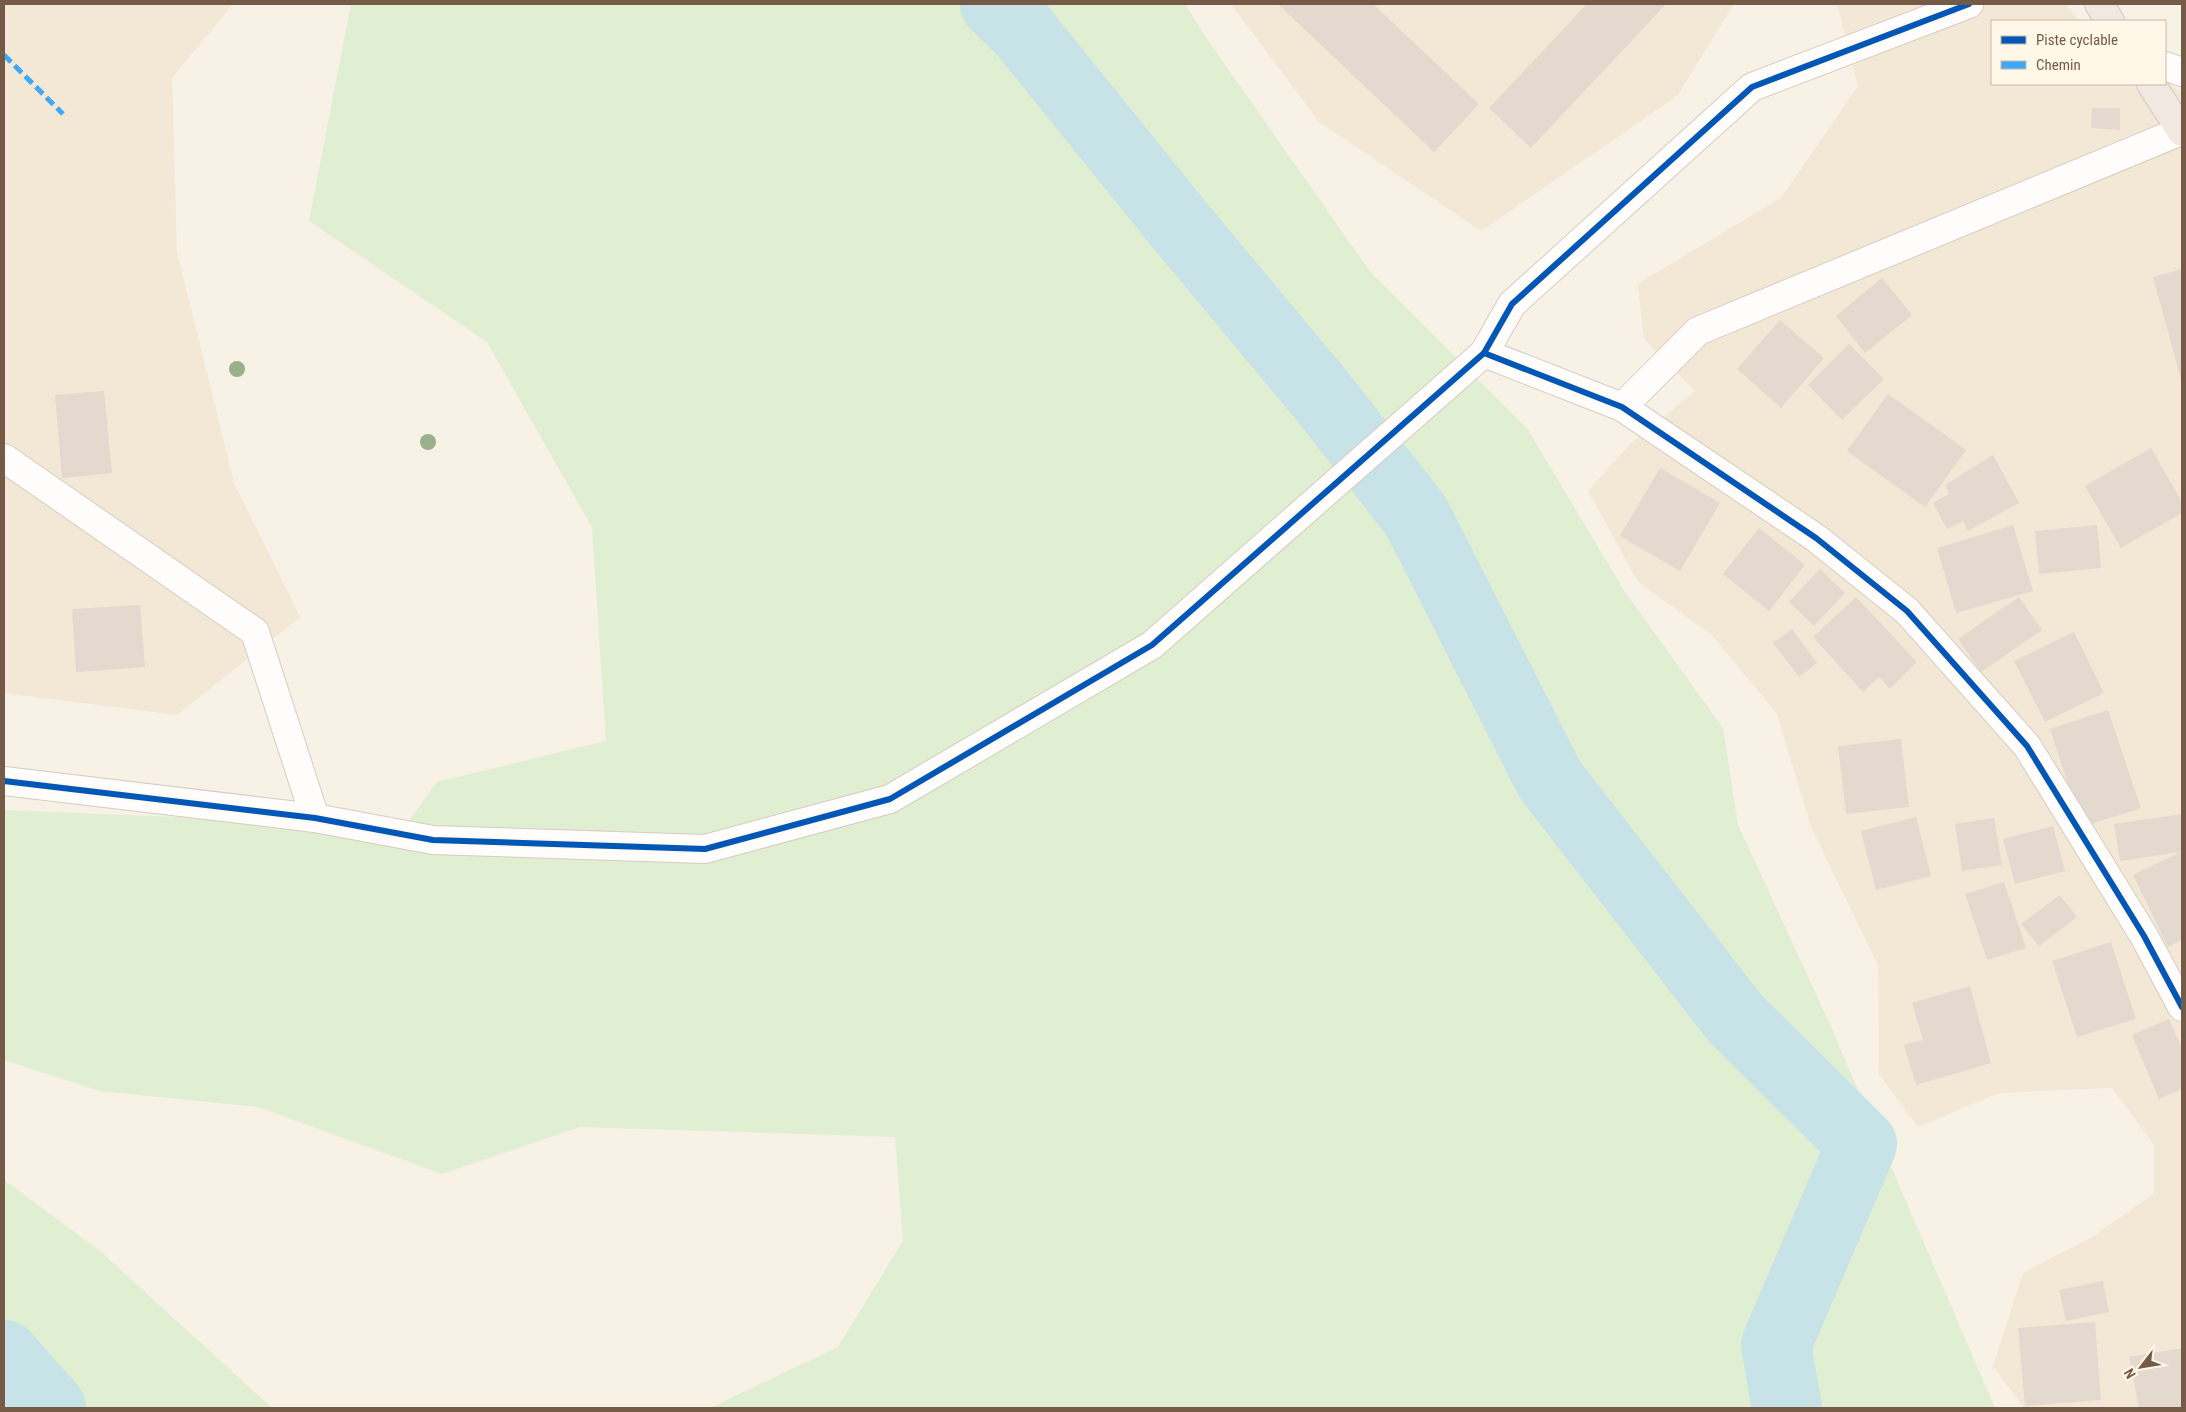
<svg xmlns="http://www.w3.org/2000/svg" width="2186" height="1412" font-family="'Roboto Condensed',sans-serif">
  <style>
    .residential { fill: #f3e8d6 }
    .green { fill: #e0eed1 }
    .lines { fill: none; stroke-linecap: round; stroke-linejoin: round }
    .river { stroke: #c8e3e7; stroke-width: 70 }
    .building { fill: #e3d9ce }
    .street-casing { stroke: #d6ccc2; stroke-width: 30 }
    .highway-casing { stroke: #d5ccc4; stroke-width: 30 }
    .street { stroke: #fefdfb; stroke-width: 28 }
    .highway { stroke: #f1e8e2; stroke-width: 28 }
    .quiet { stroke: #3fa9f5; stroke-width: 5; stroke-dasharray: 10 5; stroke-linecap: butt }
    .cycleway-casing { stroke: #fff7e7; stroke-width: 9 }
    .cycleway { stroke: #0057b8; stroke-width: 6 }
    .tree { fill: #9ab08a }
  </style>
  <rect width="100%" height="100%" fill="#f7f1e6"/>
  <g class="residential">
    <path d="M4 4H233L172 78 177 252 234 483 300 617 177 715 4 693Z"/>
    <path d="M1231 4H1734L1677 96 1481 231 1319 122Z"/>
    <path d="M1837 4H2066L2079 21H1992V84H2165V81L2182 92V1408H2024L1993 1366 2023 1273 2090 1238 2154 1194V1145L2112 1088 1999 1093 1918 1127 1879 1074 1878 965 1811 827 1777 714 1712 635 1638 582 1588 491 1630 444 1695 391 1644 339 1638 284 1781 198 1858 86Z"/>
  </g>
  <g class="green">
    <path d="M351 4H1185L1207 39 1371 273 1528 430 1625 592 1723 728 1738 825 1827 1018 1995 1408H710L838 1347 903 1241 895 1137 580 1127 442 1174 258 1107 100 1091 4 1060V810L272 821 391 846 437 782 606 741 592 527 487 342 309 221Z"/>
    <path d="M4 1180 101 1252 272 1408H4Z"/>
  </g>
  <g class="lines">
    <g class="river">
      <path d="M995 4 1022 30 1177 222 1322 396 1416 516 1550 780 1735 1018 1862 1144 1776 1345 1787 1408"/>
      <path d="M4 1355 51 1408"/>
    </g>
  </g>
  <g class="building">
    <path d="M1278 4H1373L1479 104 1434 152Z"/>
    <path d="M1587 4H1666L1531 148 1489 108Z"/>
    <path d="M2092 108H2120V130L2091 128Z"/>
    <path d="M2182 269V383L2153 277Z"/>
    <path d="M1882 278 1912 315 1865 353 1836 316Z"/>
    <path d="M1780 320 1824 358 1781 408 1737 369Z"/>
    <path d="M1849 344 1884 379 1842 420 1808 385Z"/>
    <path d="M104 391 112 473 62 478 55 395Z"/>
    <path d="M1888 394 1966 450 1925 507 1847 451Z"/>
    <path d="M2151 448 2182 502V513L2121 548 2085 486Z"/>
    <path d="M1993 455 2019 503 1968 531 1963 521 1947 529 1933 503 1949 494 1945 485Z"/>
    <path d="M1660 468 1720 503 1680 571 1620 536Z"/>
    <path d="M2013 525 2033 591 1956 613 1937 548Z"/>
    <path d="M2097 525 2101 568 2039 574 2035 531Z"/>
    <path d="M1759 528 1805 565 1769 611 1723 574Z"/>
    <path d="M1820 569 1845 593 1814 626 1789 602Z"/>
    <path d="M1856 597 1917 662 1890 689 1879 677 1863 692 1813 637Z"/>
    <path d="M2019 597 2042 630 1981 672 1958 639Z"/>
    <path d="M140 605 145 667 76 672 72 609Z"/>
    <path d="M1792 629 1817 663 1799 677 1773 643Z"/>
    <path d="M2074 632 2104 693 2045 722 2014 661Z"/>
    <path d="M2108 710 2141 808 2082 827 2050 729Z"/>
    <path d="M1901 739 1909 807 1846 814 1838 746Z"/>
    <path d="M2182 814V852L2120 861 2114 824Z"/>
    <path d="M1916 817 1931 876 1876 890 1861 831Z"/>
    <path d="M1994 818 2002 865 1962 871 1955 824Z"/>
    <path d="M2053 826 2065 871 2015 884 2003 839Z"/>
    <path d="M2181 852 2182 940 2168 947 2133 875Z"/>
    <path d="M2004 882 2026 948 1987 960 1965 894Z"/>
    <path d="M2060 895 2077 917 2039 946 2021 924Z"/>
    <path d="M2111 942 2136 1019 2077 1037 2052 961Z"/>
    <path d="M1970 986 1991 1063 1916 1085 1904 1045 1923 1040 1912 1003Z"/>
    <path d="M2169 1019 2182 1048V1089L2159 1099 2132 1035Z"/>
    <path d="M2103 1281 2109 1312 2066 1321 2059 1290Z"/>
    <path d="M2095 1322 2101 1400 2025 1406 2018 1328Z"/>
    <path d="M2182 1348V1408H2139L2129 1357Z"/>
  </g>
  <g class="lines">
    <defs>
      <g id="street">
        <path d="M2165 66 2182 72"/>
        <path d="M1484 353 1622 407 1816 538 1907 611 2027 746 2144 936 2182 1007"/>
        <path d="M1622 407 1698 331 2181 131"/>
        <path d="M4 458 255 632 315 818"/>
        <path d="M4 781 315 818 433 840 705 849 890 799 1152 645 1484 353 1512 304 1752 87 1969 4"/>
      </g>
      <g id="highway">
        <path d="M2099 4 2110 21"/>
        <path d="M2151 84 2182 132"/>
      </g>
    </defs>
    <use href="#street" class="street-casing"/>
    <use href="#highway" class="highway-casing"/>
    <use href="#street" class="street"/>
    <use href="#highway" class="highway"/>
    <path class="quiet" d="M4 55 63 114"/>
    <defs>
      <g id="cycleway">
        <path d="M1484 353 1622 407 1816 538 1907 611 2027 746 2144 936 2182 1007"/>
        <path d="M4 781 315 818 433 840 705 849 890 799 1152 645 1484 353 1512 304 1752 87 1969 4"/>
      </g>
    </defs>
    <use href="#cycleway" class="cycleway-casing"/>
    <use href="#cycleway" class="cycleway"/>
  </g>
  <g class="tree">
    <circle cx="237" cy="369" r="8"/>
    <circle cx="428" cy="442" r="8"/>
  </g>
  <rect width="2186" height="1412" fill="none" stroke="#755a47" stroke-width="10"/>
  <rect x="1991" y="20" width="175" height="65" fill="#fff7e7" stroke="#c8b8a7"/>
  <rect x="2001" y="36" width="25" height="8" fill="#0057b8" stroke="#c8b8a7"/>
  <text x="2036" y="45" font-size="15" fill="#755a47">Piste cyclable</text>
  <rect x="2001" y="61" width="25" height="8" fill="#3fa9f5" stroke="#c8b8a7"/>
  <text x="2036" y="70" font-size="15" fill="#755a47">Chemin</text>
  <g transform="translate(2141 1367) rotate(239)" stroke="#fff7e7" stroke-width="4" paint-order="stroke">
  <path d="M0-4L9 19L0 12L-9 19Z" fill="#755a47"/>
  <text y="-8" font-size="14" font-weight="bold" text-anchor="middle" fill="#755a47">N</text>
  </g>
</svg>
